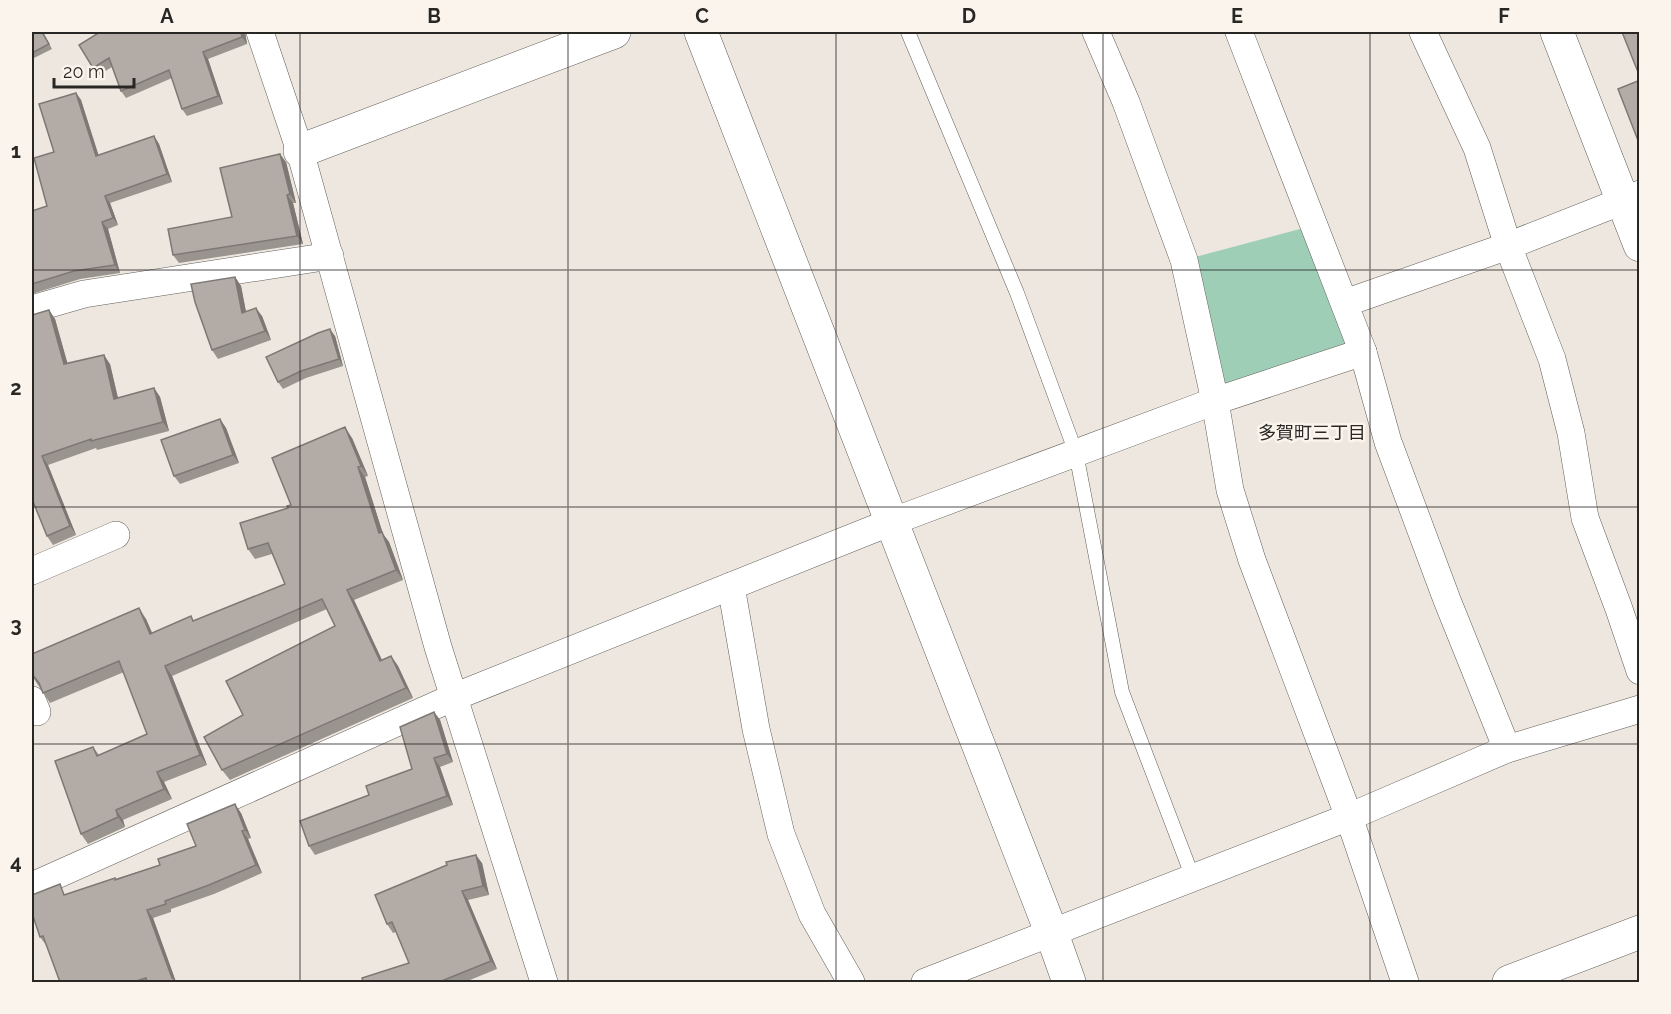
<svg xmlns="http://www.w3.org/2000/svg" width="1671" height="1014" font-family="Raleway,'Noto Sans JP',sans-serif">
  <style>
    .green { fill: #9fceb7 }
    .lines { fill: none; stroke-linecap: round; stroke-linejoin: round }
    .service-casing { stroke: #635e58; stroke-width: 15 }
    .minor-casing { stroke: #635e58; stroke-width: 28 }
    .tertiary-casing { stroke: #635e58; stroke-width: 34 }
    .service { stroke: #fff; stroke-width: 14 }
    .minor { stroke: #fff; stroke-width: 27 }
    .tertiary { stroke: #fff; stroke-width: 33 }
    .wall { fill: #9a948f }
    .shaded-wall { fill: #7d7874 }
    .building { fill: #b3aca6; stroke: #7d7874; stroke-width: 1.5 }
    .grid { fill: none; stroke: #292724; stroke-width: 1.5; stroke-opacity: 0.55 }
    .labels { text-anchor: middle; stroke-width: 5; stroke-linejoin: round; paint-order: stroke }
    .neighbourhood-label { font-size: 18px; fill: #292724; stroke: #fbf4ed }
    .neatline { fill: none; stroke: #292724; stroke-width: 2 }
    .grid-label { font-size: 20px; text-anchor: middle; font-weight: bold; fill: #292724 }
  </style>
  <rect width="100%" height="100%" fill="#ede7e0"/>
  <path class="green" d="M1315 225 1363 352 1215 401 1184 260Z"/>
  <g class="lines">
    <defs>
      <path id="service" d="M908 32 1017 293 1076 453 1122 692 1193 878"/>
      <g id="minor">
        <path d="M260 32 300 151 438 647 544 982"/>
        <path d="M1096 32 1126 102 1184 260 1215 401 1230 490 1252 560 1349 817 1405 982"/>
        <path d="M1239 32 1363 352 1388 442 1447 600 1507 749"/>
        <path d="M1423 32 1477 148 1508 246 1552 359 1571 433 1585 518 1619 609 1640 671"/>
        <path d="M1345 303 1508 246 1640 194"/>
        <path d="M32 309 84 294 330 256"/>
        <path d="M32 571 116 535"/>
        <path d="M731 586 756 729 781 834 812 914 851 982"/>
        <path d="M32 700 37 712"/>
        <path d="M32 886 454 697 891 522 1215 401 1363 352"/>
        <path d="M925 982 1349 817 1507 749 1640 709"/>
      </g>
      <g id="tertiary">
        <path d="M701 32 1052 934 1069 982"/>
        <path d="M1557 32 1640 245"/>
        <path d="M300 151 614 32"/>
        <path d="M1509 982 1640 932"/>
      </g>
    </defs>
    <use href="#service" class="service-casing"/>
    <use href="#minor" class="minor-casing"/>
    <use href="#tertiary" class="tertiary-casing"/>
    <use href="#service" class="service"/>
    <use href="#minor" class="minor"/>
    <use href="#tertiary" class="tertiary"/>
  </g>
  <g class="wall">
    <path d="M32 32H43L52 49 32 59Z"/>
    <path d="M245 32 247 44 208 59 223 104 187 116 182 109 172 78 126 98 121 91 112 67 99 75 79 45Z"/>
    <path d="M76 93 81 100 99 156 154 136 159 144 172 182 110 203 118 225 108 229 120 273 80 279 32 294V211L47 206 54 152Z"/>
    <path d="M286 162 296 203H293L303 244 179 263 173 255 232 217Z"/>
    <path d="M235 277 241 286 246 312 262 316 271 340 218 359 212 350Z"/>
    <path d="M49 310 55 319 67 363 110 364 118 398 154 388 160 397 169 431 97 450 96 448 48 465 76 535 53 545 47 536 32 499Z"/>
    <path d="M335 336 343 366 306 378 283 389 278 382Z"/>
    <path d="M220 419 226 428 239 463 180 484 174 476Z"/>
    <path d="M352 438 368 476 365 477 383 534 389 542 403 580 354 600 382 660 391 656 398 666 413 698 230 780 222 770 243 715 335 626 327 609 172 676 207 765 164 782 172 799 123 820 125 827 88 844 81 834 93 747 99 755 147 734 124 672 50 703 32 676 146 619 152 633 194 621 285 584 272 554 255 559 248 549 288 508Z"/>
    <path d="M434 712 440 720 453 762 440 767 453 805 315 855 309 846 369 795 412 769Z"/>
    <path d="M241 813 251 838 248 839 262 873 214 894 171 909V912L153 918 176 982H60L46 945 40 937 66 894 160 865 196 846Z"/>
    <path d="M482 863 489 895 468 900 497 969 465 982H363L409 963 396 932 393 933 387 924Z"/>
  </g>
  <g class="shaded-wall">
    <path d="M241 32H245L247 44 242 37Z"/>
    <path d="M203 52 208 59 223 104 218 96Z"/>
    <path d="M76 93 81 100 101 164 96 156Z"/>
    <path d="M154 136 159 144 172 182 167 174Z"/>
    <path d="M280 154 286 162 296 203 290 194Z"/>
    <path d="M287 195 293 203 303 244 297 236Z"/>
    <path d="M105 196 110 203 118 225 113 218Z"/>
    <path d="M102 222 108 229 120 273 115 265Z"/>
    <path d="M235 277 241 286 248 322 242 313Z"/>
    <path d="M256 308 262 316 271 340 265 331Z"/>
    <path d="M49 310 55 319 70 372 64 364Z"/>
    <path d="M330 329 335 336 343 366 339 359Z"/>
    <path d="M104 355 110 364 120 407 114 399Z"/>
    <path d="M154 388 160 397 169 431 163 422Z"/>
    <path d="M220 419 226 428 239 463 233 455Z"/>
    <path d="M345 427 352 438 368 476 361 466Z"/>
    <path d="M42 456 48 465 76 535 70 526Z"/>
    <path d="M358 467 365 477 383 534 389 542 403 580 396 570 379 533Z"/>
    <path d="M347 590 354 600 387 671 380 661Z"/>
    <path d="M139 608 146 619 157 644 150 634Z"/>
    <path d="M391 656 398 666 413 698 406 688Z"/>
    <path d="M165 666 172 676 207 765 200 755Z"/>
    <path d="M434 712 440 720 453 762 447 754Z"/>
    <path d="M434 758 440 767 453 805 447 796Z"/>
    <path d="M157 772 164 782 172 799 164 789Z"/>
    <path d="M235 804 241 813 251 838 245 830Z"/>
    <path d="M116 810 123 820 125 827 118 817Z"/>
    <path d="M242 831 248 839 262 873 256 865Z"/>
    <path d="M476 855 482 863 489 895 483 886Z"/>
    <path d="M462 891 468 900 497 969 491 961Z"/>
    <path d="M147 910 153 918 176 982H175L172 978Z"/>
  </g>
  <g class="building">
    <path d="M32 32H42L49 44 32 53Z"/>
    <path d="M100 32H241L242 37 203 52 218 96 182 109 169 70 121 91 109 58 93 68 79 45Z"/>
    <path d="M1622 32H1640V77Z"/>
    <path d="M1640 80V143H1639L1618 89Z"/>
    <path d="M76 93 96 156 154 136 167 174 105 196 113 218 102 222 115 265 74 271 32 284V211L47 206 34 158 54 152 39 104Z"/>
    <path d="M280 154 290 194 287 195 297 236 173 255 168 229 232 217 220 168Z"/>
    <path d="M235 277 242 313 256 308 265 331 212 350 195 302 191 284Z"/>
    <path d="M49 310 64 364 104 355 114 399 154 388 163 422 91 441V439L42 456 70 526 47 536 32 499V315Z"/>
    <path d="M330 329 339 359 301 371 278 382 266 357 318 333Z"/>
    <path d="M220 419 233 455 174 476 161 440Z"/>
    <path d="M345 427 361 466 358 467 379 533 382 532 396 570 347 590 380 661 391 656 406 688 222 770 204 737 243 715 226 681 335 626 322 599 165 666 200 755 157 772 164 789 116 810 118 817 81 834 55 761 93 747 97 756 147 734 119 661 43 693 39 683 32 674V654L139 608 150 634 191 616 193 621 285 584 268 543 248 549 240 523 288 508 287 506 291 505 272 458Z"/>
    <path d="M434 712 447 754 434 758 447 796 309 846 300 821 369 795 366 786 412 769 400 727Z"/>
    <path d="M235 804 245 830 242 831 256 865 209 885 165 901 166 904 147 910 172 978H173L175 982H147L146 978 133 982H60L43 936 40 937 32 913V895L60 884 64 895 115 878V880L160 865 158 859 196 846 187 824Z"/>
    <path d="M476 855 483 886 462 891 491 961 439 982H363L362 978 409 963 392 922 387 924 375 895 447 865 446 862Z"/>
  </g>
  <path class="grid" d="M300 32V982M568 32V982M836 32V982M1103 32V982M1370 32V982M32 270H1640M32 507H1640M32 744H1640"/>
  <g class="labels">
    <g class="neighbourhood-label">
      <text x="1312" y="439">多賀町三丁目</text>
    </g>
  </g>
  <rect width="1671" height="1014" fill="none" stroke="#fbf4ed" stroke-width="66"/>
  <path d="M54 78v9h80v-9" fill="none" stroke="#292724" stroke-width="3"/>
  <text x="63" y="78" font-size="18" fill="#292724" stroke="#fbf4ed" stroke-width="4.5" paint-order="stroke">20 m</text>
  <rect x="33" y="33" width="1605" height="948" class="neatline"/>
  <g class="grid-label">
    <text x="167" y="23">A</text>
    <text x="434" y="23">B</text>
    <text x="702" y="23">C</text>
    <text x="969" y="23">D</text>
    <text x="1237" y="23">E</text>
    <text x="1504" y="23">F</text>
    <text x="16" y="158">1</text>
    <text x="16" y="395">2</text>
    <text x="16" y="632">3</text>
    <text x="16" y="869">4</text>
  </g>
</svg>
